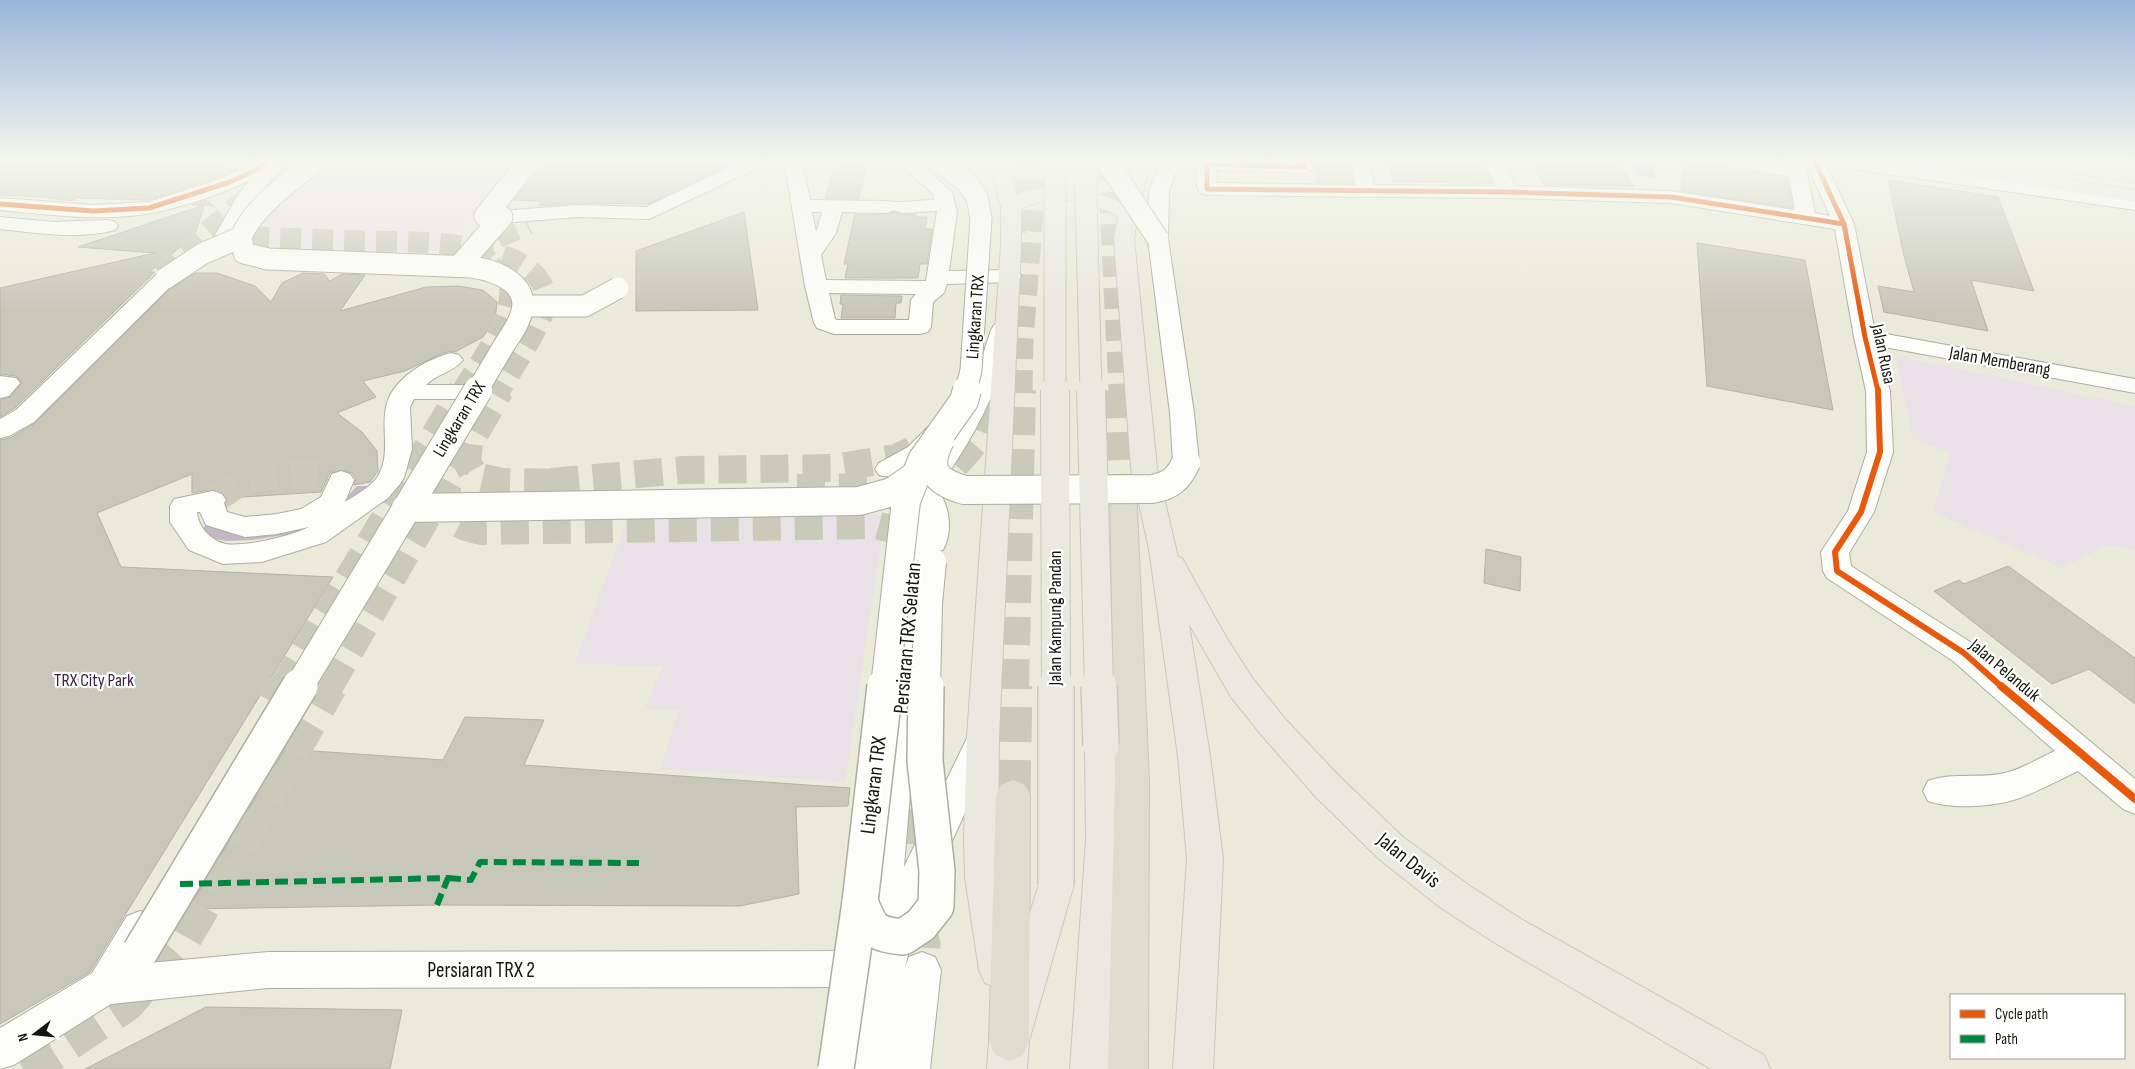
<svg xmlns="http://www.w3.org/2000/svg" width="2135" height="1069" font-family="'Sofia Sans Condensed',sans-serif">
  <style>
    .green { fill: #e9e1e5 }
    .water { fill: #c5b8c5 }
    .building { fill: #c7c7ba; stroke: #b3b3a6 }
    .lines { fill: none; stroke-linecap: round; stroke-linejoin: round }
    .minor-tunnel-far2 { stroke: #c9caba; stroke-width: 21; stroke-dasharray: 21 11; stroke-linecap: butt }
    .minor-tunnel-far1 { stroke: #c9caba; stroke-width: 28; stroke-dasharray: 28 14; stroke-linecap: butt }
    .minor-tunnel { stroke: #c9caba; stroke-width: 35; stroke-dasharray: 35 18; stroke-linecap: butt }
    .highway-tunnel-far2 { stroke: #c9caba; stroke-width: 21; stroke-dasharray: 21 11; stroke-linecap: butt }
    .highway-tunnel-far1 { stroke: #c9caba; stroke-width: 28; stroke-dasharray: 28 14; stroke-linecap: butt }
    .highway-tunnel { stroke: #c9caba; stroke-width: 35; stroke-dasharray: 35 18; stroke-linecap: butt }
    .minor-casing { stroke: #acaea0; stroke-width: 2 }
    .major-casing { stroke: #c8c9c1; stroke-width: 2 }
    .highway-casing { stroke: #c8c9c1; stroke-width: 2 }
    .minor { fill: #fcfcf9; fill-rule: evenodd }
    .major { fill: #e9e9e0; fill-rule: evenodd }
    .highway { fill: #dcddcf; fill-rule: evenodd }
    .minor-bridge-far2-casing { stroke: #acaea0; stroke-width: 23; stroke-linecap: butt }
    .minor-bridge-far1-casing { stroke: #acaea0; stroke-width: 30; stroke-linecap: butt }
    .minor-bridge-casing { stroke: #acaea0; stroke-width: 38; stroke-linecap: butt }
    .major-bridge-far2-casing { stroke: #c8c9c1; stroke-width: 23; stroke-linecap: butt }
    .major-bridge-far1-casing { stroke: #c8c9c1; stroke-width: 30; stroke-linecap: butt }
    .major-bridge-casing { stroke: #c8c9c1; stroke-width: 38; stroke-linecap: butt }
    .minor-bridge-far2 { stroke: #fcfcf9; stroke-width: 21 }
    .minor-bridge-far1 { stroke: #fcfcf9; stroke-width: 28 }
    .minor-bridge { stroke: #fcfcf9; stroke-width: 35 }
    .major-bridge-far2 { stroke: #e9e9e0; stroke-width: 21 }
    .major-bridge-far1 { stroke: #e9e9e0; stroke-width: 28 }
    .major-bridge { stroke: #e9e9e0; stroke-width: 35 }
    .quiet { stroke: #00873e; stroke-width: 6; stroke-dasharray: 13 6; stroke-linecap: butt }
    .cycleway-far2-casing { stroke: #fff; stroke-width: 8 }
    .cycleway-far1-casing { stroke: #fff; stroke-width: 9 }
    .cycleway-casing { stroke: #fff; stroke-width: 11 }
    .cycleway-far2 { stroke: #e8590c; stroke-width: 5 }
    .cycleway-far1 { stroke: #e8590c; stroke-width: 6 }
    .cycleway { stroke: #e8590c; stroke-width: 8 }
    .labels { text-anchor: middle; stroke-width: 4.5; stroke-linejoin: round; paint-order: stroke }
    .street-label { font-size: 18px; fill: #15160b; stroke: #fff }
    .park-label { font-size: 18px; fill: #3b1f45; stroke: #fff }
    .near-street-label { font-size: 21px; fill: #15160b; stroke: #fff }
  </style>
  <rect width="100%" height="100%" fill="#e9ead9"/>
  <g class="green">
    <path d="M327 160H520L452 244 429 252 253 245 250 232 320 163Z"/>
    <path d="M1896 356 2135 406V551L2108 545 2062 568 1933 512 1950 453 1913 439Z"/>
    <path d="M885 515 845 782 660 769 679 710 644 709 663 667 575 663 628 517Z"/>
  </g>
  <g class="water">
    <path d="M1631 161 1653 164 1656 179 1636 175 1629 162Z"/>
    <path d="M357 486H376L308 529 285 535 253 540 227 541 209 538 198 531 214 520 234 531 344 500Z"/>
  </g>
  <g class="building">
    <path d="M0 160H192L237 169 222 176 149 200 76 198 71 201 42 197 0 195Z"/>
    <path d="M542 160H595L732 164 648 204 578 203 538 206 541 201 513 200 540 168Z"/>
    <path d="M1314 160H1348L1353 183 1317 182Z"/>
    <path d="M1387 160H1481L1492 183 1394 182Z"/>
    <path d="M1530 160H1617L1634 186 1544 185Z"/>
    <path d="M1683 160H1711L1719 162 1721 166 1729 168 1787 178 1793 208 1681 191Z"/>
    <path d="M834 167H866L858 199 825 198Z"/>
    <path d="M1888 180 1998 197 2034 291 1971 280 1988 331 1884 312 1878 286 1914 292 1904 256Z"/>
    <path d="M205 200 215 206 204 205 195 235 149 272H155L15 408 0 417V400L10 397 22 383 16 376 0 374V288L155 253 78 247 204 205H192Z"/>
    <path d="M744 212 758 310 636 311V251Z"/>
    <path d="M894 212 902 215 916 214 915 217H927L925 229H932L927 264H920L918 278H845L848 264H844L855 214 887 215Z"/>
    <path d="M1697 243 1805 260 1833 410 1707 386Z"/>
    <path d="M196 273H217L255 286 271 302 282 283 303 273 324 274 330 281 342 274 365 275 340 311 426 287 458 286 483 290 497 302 495 320 483 337 455 352 450 351 441 354 405 371 363 381 376 397 337 413 362 432 377 451 378 471 370 482 354 485 356 479 352 473 340 469 330 473 321 492 227 498 223 492 214 489 192 493V474L97 513 121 567 333 577 90 972 0 1024V440L10 438 35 423 170 289Z"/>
    <path d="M841 295 902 296 901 303H896L895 318H841L843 304H840Z"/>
    <path d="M1486 549 1521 557 1520 591 1484 583Z"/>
    <path d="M2008 566 2135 658V704L2089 669 2052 684 1934 591 1959 580 1964 584Z"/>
    <path d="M465 717 544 720 524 765 850 788 848 806 796 807 799 894 740 906 437 905 188 909 285 749 443 760Z"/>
    <path d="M206 1007 402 1010 390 1069H85Z"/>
  </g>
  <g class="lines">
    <g class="minor-tunnel-far2">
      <path d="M247 212 238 229 249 237C287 238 325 240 363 241 407 242 543 237 546 300 547 319 510 372 500 391"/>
      <path d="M1015 232 1019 191 1029 160"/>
      <path d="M473 259 498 238 528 224"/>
      <path d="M160 273 237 206 300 160"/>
      <path d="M462 391C476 367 516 315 509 286 507 277 499 272 492 266"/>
      <path d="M993 391 998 364"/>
    </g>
    <g class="minor-tunnel-far1">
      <path d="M469 444 467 462 475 476 501 482 569 483"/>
      <path d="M551 482 683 470 834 468 896 458 920 447"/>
      <path d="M447 487C445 518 452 525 482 531L876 525 899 531 918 550"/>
      <path d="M797 488 878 487"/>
      <path d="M924 491 936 487 974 444 994 390"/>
      <path d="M213 500 244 480 291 473H322L341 480"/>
      <path d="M283 687 462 390"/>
      <path d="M329 687 500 390"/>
    </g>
    <g class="minor-tunnel">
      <path d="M273 703 283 686"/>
      <path d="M908 809 905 869 923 945 922 970"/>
      <path d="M23 1069 54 1053 127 1004 184 939 330 686"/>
    </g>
    <g class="highway-tunnel-far2">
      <path d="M1108 160 1119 391"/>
      <path d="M1022 391 1023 340 1037 160"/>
    </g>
    <g class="highway-tunnel-far1">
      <path d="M1119 390 1123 486"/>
      <path d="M1015 687 1022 390"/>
    </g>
    <path class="highway-tunnel" d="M1013 795 1015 686"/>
    <defs>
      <g id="minor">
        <path d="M257 160H278L275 164 281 169 257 196 231 241 224 243 217 241 214 237 239 193 250 180C218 196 166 213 130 216 86 220 43 214 0 210V198L93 205 149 202 223 178Z"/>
        <path d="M744 160H764V162L762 166 649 219 578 217 502 223 495 221 492 217 495 213 502 211 578 205 646 207Z"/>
        <path d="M784 160H802L810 200 887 201C900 204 919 200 934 200L933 194 895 160H916L952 192 957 212 949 271 1010 270 1018 271 1021 276 1018 281 1010 282 947 284 944 293 933 302 931 327 928 332 920 334H834L817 328 814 323 805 286ZM894 210 902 213 937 211 926 281 826 280 821 255 836 233 842 212 887 213ZM812 212H822L816 232ZM829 293 916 294 911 300 909 320H837L835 319Z"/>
        <path d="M1162 160H1180L1169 191 1168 239 1194 413 1199 462 1195 468 1186 471 1177 468 1173 462 1170 413 1148 239 1149 191Z"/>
        <path d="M1200 160H1312L1313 167 1311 171 1304 173 1216 170 1217 183 1355 185 1350 160H1368L1374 185 1496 186 1484 160H1503L1515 186 1671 191 1795 210 1789 176 1729 166 1722 164 1720 160H1768L1805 169 1807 173 1815 213 1830 216 1805 160H1824L1854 224 1875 332 2135 379V393L1879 346 1890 391 1893 452 1874 512 1849 553 1851 566 1975 645 2135 779V814L2123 809 2078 771C2056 781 2033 795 2010 801 1986 807 1951 809 1928 801L1923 791 1928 781C1952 772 1980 779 2005 773 2022 769 2039 758 2055 751L1953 661 1827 578 1823 571 1821 552 1848 511 1867 452 1866 391 1854 337 1835 229 1671 203 1508 198 1207 195 1200 193C1195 186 1195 167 1200 160Z"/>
        <path d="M1824 160H1874L2135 198V210L1833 166 1826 164Z"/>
        <path d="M0 217 54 222 108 220 115 222 118 226 115 230C78 240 38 233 0 229Z"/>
        <path d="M166 272 174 273 177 278 174 283 34 422 9 436 0 438V419L16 410 158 273Z"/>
        <path d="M1002 323 1010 325 1013 330C1002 377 984 419 957 460 951 469 945 481 936 487 949 504 954 530 943 550L930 552 904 867 971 730 982 727 993 730 998 740 918 916 905 967 909 957 922 952 935 957 941 970 930 1069H851L858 1015 856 998 861 985 856 987 268 988 111 1004 14 1065 0 1069V1028L92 973 127 916 140 911 153 916 158 928 139 964 268 952 850 951 858 944 862 936 905 520C898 508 883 509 877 498L881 492 890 489 915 497 906 486 910 480C925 475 936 453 945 440 929 456 904 482 879 475L875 469 879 463 908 447 928 427 937 425 946 427 949 432 975 379 991 330 994 325Z"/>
        <path d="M451 353 459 355 463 360C454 372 436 374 426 385H476L485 387 488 392 485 397 476 399H414L410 407 412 449 404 478 400 484 388 498 326 542 262 562 223 564 189 550 170 522V506L174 499 213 491 222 494 226 500 224 503 227 512 245 517 277 514 301 509 321 497 332 474 341 471 350 474 354 480 345 502C356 495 371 487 378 476 391 454 381 430 386 407 391 380 426 359 451 353ZM197 512H200L206 525 245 537 277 534 309 527C292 536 245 547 226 544 211 541 198 527 197 512Z"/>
        <path d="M0 376 16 378 20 383 9 396 0 398Z"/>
      </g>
      <g id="major">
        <path d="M987 160H1005L1017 195C1050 181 1089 190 1121 202L1133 160H1151L1138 213 1134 239 1157 468 1178 557 1182 558 1226 637 1253 679 1286 720 1339 776 1403 837 1467 884 1521 919 1764 1055 1770 1069H1711L1495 943 1441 908 1379 859 1315 796 1264 738 1231 697 1189 624 1210 756 1223 859 1213 1069H1173L1187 859 1178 756 1149 549 1131 468 1114 239 1118 216C1088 201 1052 192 1021 209V245L999 737 998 840 1001 877 1015 959 1043 872 1056 868 1069 872 1074 884 1029 1041 1027 1069H987L989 1041 1007 985 998 988 985 983 979 970 965 877 964 840 967 737 1001 245V206Z"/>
        <path d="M1895 160H1942L2135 190V202L1904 166 1897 164Z"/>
        <path d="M2036 160H2065L2135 170V182L2044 169 2037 167 2035 163Z"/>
        <path d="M1101 731 1112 735 1117 745 1120 840 1110 1069H1070L1086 840 1085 745 1090 735Z"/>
      </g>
      <g id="highway">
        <path d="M1123 477 1132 480 1136 486 1149 781 1148 1069H1108L1115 781 1110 486 1114 480Z"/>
        <path d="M1013 780 1025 785 1030 795 1029 1041 1023 1055 1009 1061 995 1055 989 1041 996 795 1001 785Z"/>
      </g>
    </defs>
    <use href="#minor" class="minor-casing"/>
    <use href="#major" class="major-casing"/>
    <use href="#highway" class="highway-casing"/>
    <use href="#minor" class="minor"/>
    <use href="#major" class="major"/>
    <use href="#highway" class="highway"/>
    <defs>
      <g id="minor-bridge-far2">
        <path d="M317 160C293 179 252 208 241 237L244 253 268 259 472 267C498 271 535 285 519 320 515 330 508 339 503 347 494 362 486 376 477 391"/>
        <path d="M938 160 966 182 977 197 981 218 971 370 966 391"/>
        <path d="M1106 160 1158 239"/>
        <path d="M459 266 502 217 485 216 530 160"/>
        <path d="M166 278 202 254 241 237"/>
        <path d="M524 306H585L618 288"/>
      </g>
      <g id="minor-bridge-far1">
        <path d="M940 440C926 469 934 481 964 490L1152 489C1170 486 1179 479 1186 462"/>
        <path d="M406 508 859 501 892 492 915 476"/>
        <path d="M299 687 478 390"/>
        <path d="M885 687 906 501 922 460 964 401 967 390"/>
        <path d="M926 687 928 604 932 562"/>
      </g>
      <g id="minor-bridge">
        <path d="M860 902C871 929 873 934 903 937L921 925 936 906 937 871 925 761 926 686"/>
        <path d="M140 952 300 686"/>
        <path d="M836 1069 860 902 885 686"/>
      </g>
      <g id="major-bridge-far2">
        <path d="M1055 160V391"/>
        <path d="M1085 160 1091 391"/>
      </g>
      <g id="major-bridge-far1">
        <path d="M1055 390 1056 687"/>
        <path d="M1091 390 1099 687"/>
      </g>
      <g id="major-bridge">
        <path d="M1056 686V884"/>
        <path d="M1099 686 1101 745"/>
      </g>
    </defs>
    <use href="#minor-bridge-far2" class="minor-bridge-far2-casing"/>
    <use href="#minor-bridge-far1" class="minor-bridge-far1-casing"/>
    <use href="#minor-bridge" class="minor-bridge-casing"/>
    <use href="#major-bridge-far2" class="major-bridge-far2-casing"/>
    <use href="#major-bridge-far1" class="major-bridge-far1-casing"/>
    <use href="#major-bridge" class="major-bridge-casing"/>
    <use href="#minor-bridge-far2" class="minor-bridge-far2"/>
    <use href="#minor-bridge-far1" class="minor-bridge-far1"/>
    <use href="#minor-bridge" class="minor-bridge"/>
    <use href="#major-bridge-far2" class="major-bridge-far2"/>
    <use href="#major-bridge-far1" class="major-bridge-far1"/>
    <use href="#major-bridge" class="major-bridge"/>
    <g class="quiet">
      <path d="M448 878 471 880 480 862 639 863"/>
      <path d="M180 884 448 878 437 905"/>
    </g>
    <defs>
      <g id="cycleway-far2">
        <path d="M1303 160 1304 167 1207 164V189L1508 192 1671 197 1844 224"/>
        <path d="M1814 160 1844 224 1865 337 1878 391"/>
        <path d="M0 204 93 211 149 208 230 182 254 171 269 160"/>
      </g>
      <path id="cycleway-far1" d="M1878 390 1880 452 1861 512 1835 552 1837 571 1964 653 2002 687"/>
      <path id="cycleway" d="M2001 686 2135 799"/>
    </defs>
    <use href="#cycleway-far2" class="cycleway-far2-casing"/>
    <use href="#cycleway-far1" class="cycleway-far1-casing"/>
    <use href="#cycleway" class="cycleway-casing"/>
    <use href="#cycleway-far2" class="cycleway-far2"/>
    <use href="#cycleway-far1" class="cycleway-far1"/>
    <use href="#cycleway" class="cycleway"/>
  </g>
  <linearGradient id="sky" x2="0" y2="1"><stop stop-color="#9ab6da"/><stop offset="0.52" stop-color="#f5f6ee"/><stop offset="1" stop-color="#f5f6ee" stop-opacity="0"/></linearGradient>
  <rect width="2135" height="310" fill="url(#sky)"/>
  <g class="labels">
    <g class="street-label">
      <text transform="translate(975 317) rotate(-86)" y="6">Lingkaran TRX</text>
      <text transform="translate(1884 354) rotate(78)" y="6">Jalan Rusa</text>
      <text transform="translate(2000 361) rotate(10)" y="6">Jalan Memberang</text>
      <text transform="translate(459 419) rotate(-59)" y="6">Lingkaran TRX</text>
      <text transform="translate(1055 618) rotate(-90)" y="6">Jalan Kampung Pandan</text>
      <text transform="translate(2005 670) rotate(40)" y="6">Jalan Pelanduk</text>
    </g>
    <g class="park-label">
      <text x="94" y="686">TRX City Park</text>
    </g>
    <g class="near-street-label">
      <text transform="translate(907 638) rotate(-85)" y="7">Persiaran TRX Selatan</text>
      <text transform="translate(873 785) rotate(-83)" y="7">Lingkaran TRX</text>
      <text transform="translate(1409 860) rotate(39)" y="7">Jalan Davis</text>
      <text x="481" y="977">Persiaran TRX 2</text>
    </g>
  </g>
  <rect x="1950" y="994" width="175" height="65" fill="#ffffff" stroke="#a1a29d"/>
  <rect x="1960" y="1010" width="25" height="8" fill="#e8590c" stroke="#a1a29d"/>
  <text x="1995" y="1019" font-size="15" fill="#15160b">Cycle path</text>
  <rect x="1960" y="1035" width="25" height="8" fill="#00873e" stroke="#a1a29d"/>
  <text x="1995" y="1044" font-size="15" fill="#15160b">Path</text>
  <g transform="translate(35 1034) rotate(254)" stroke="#ffffff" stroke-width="4" paint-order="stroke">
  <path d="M0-4L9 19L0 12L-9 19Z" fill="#15160b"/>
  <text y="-8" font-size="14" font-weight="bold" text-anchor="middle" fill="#15160b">N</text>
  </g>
</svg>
